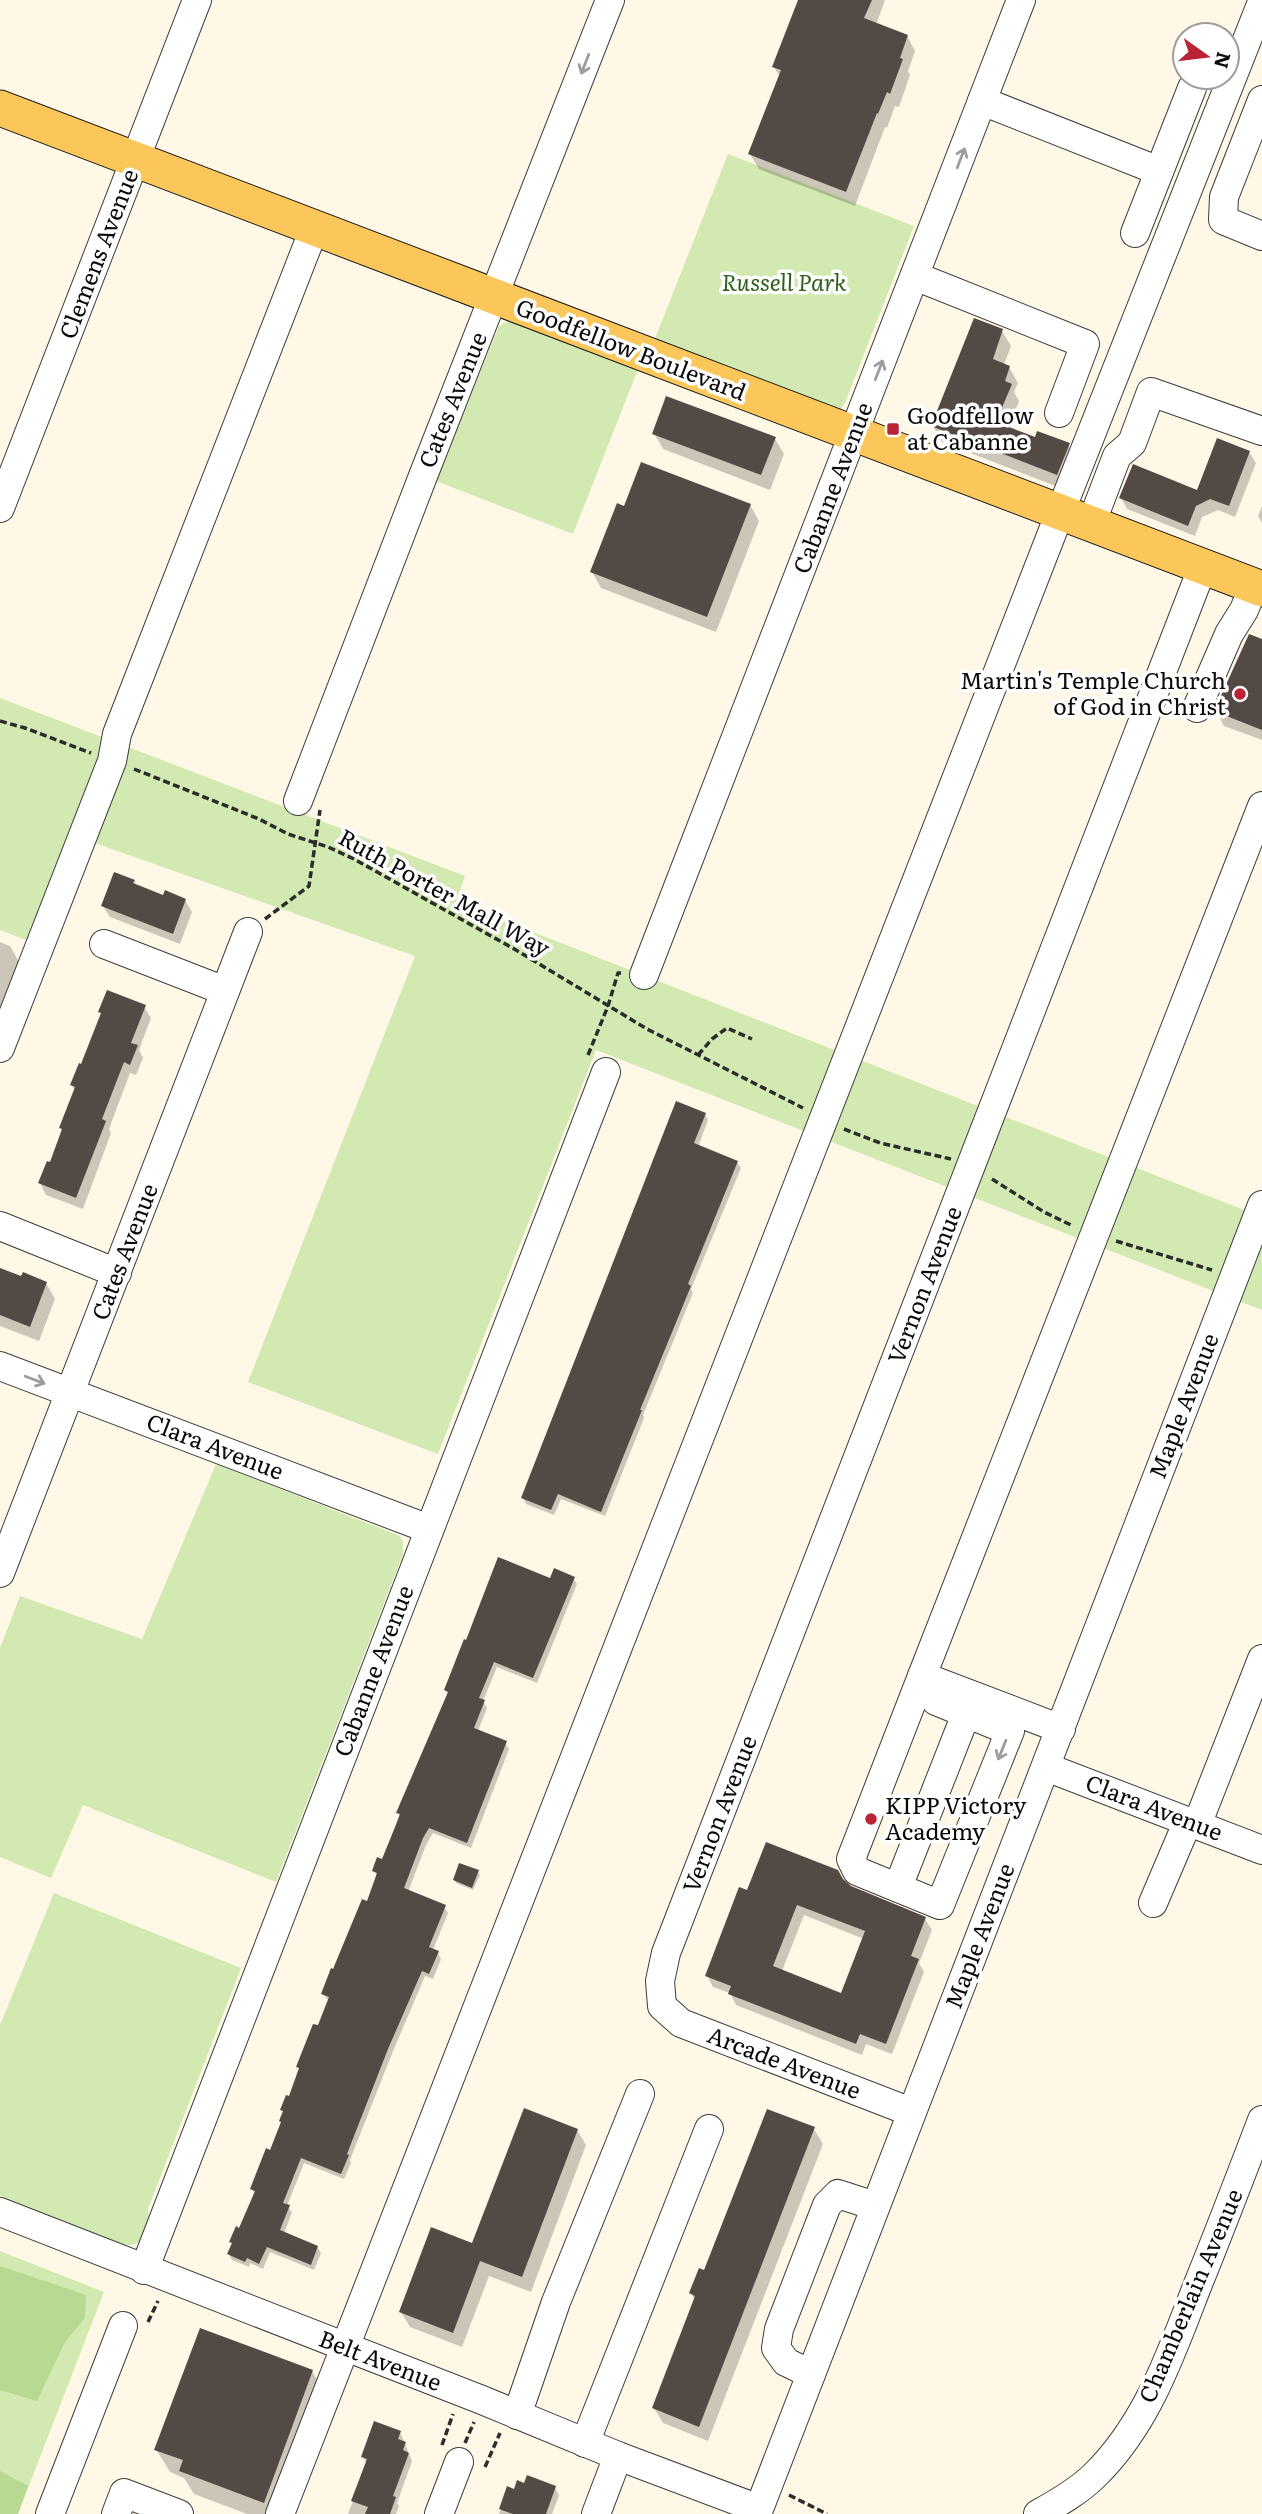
<svg xmlns="http://www.w3.org/2000/svg" width="1262" height="2514" font-family="Literata,serif">
  <style>
    .green { fill: #d2e9b2 }
    .forest { fill: #b7d991 }
    .shadow { fill: #0003; fill-rule: evenodd }
    .building { fill: #534a46; fill-rule: evenodd }
    .lines { fill: none; stroke-linecap: round; stroke-linejoin: round }
    .minor-casing { stroke: #3d3d3d; stroke-width: 30 }
    .major-casing { stroke: #1b1b1b; stroke-width: 37 }
    .path { stroke: #2c2c2c; stroke-width: 3.5; stroke-dasharray: 7 3.5; stroke-linecap: butt }
    .minor { stroke: #fff; stroke-width: 28 }
    .major { stroke: #fbc75b; stroke-width: 35 }
    .oneway { stroke: #9d9d9d }
    .poi-dot { fill: #ba2235; stroke: #fff; stroke-width: 2.5 }
    .labels { text-anchor: middle; stroke-width: 7; stroke-linejoin: round; paint-order: stroke }
    .street-label { font-size: 23px; fill: #0a0a0a; stroke: #fff }
    .park-label { font-size: 23px; font-style: italic; fill: #2f611b; stroke: #fff }
    .poi-label { font-size: 23px; fill: #0a0a0a; stroke: #fff; text-anchor: start }
  </style>
  <rect width="100%" height="100%" fill="#fff8e7"/>
  <g class="green">
    <path d="M728 154 914 226 845 403 840 410 654 341Z"/>
    <path d="M508 321H517L639 367 573 534 436 481 499 326Z"/>
    <path d="M0 698 465 876 456 902 1262 1217V1310L596 1050 438 1454 248 1382 415 956 75 836 34 943 0 930Z"/>
    <path d="M216 1464 400 1536 403 1542V1554L276 1882 83 1805 51 1878 0 1857V1648L20 1596 142 1639Z"/>
    <path d="M54 1893 241 1968 148 2209C152 2231 144 2250 119 2244L0 2196V2025Z"/>
    <path d="M0 2251 104 2292 18 2514H0Z"/>
  </g>
  <g class="forest">
    <path d="M0 2266 86 2295 85 2318 65 2342 37 2401 0 2390Z"/>
    <path d="M0 2471 28 2486 18 2514H0Z"/>
  </g>
  <g class="shadow">
    <path d="M808 0H885L876 25 907 36 915 51 908 71 910 75 899 107 895 106 887 128 885 127 855 206 759 169 750 154 780 77 774 67Z"/>
    <path d="M1002 331 1011 346 1004 365 1009 367 1018 383 1014 392 1019 401 1008 429 1036 439 1068 445 1077 460 1066 490 942 442 933 426Z"/>
    <path d="M654 433 775 439 784 454 770 490 663 449Z"/>
    <path d="M1249 452 1256 463 1235 517 1218 510 1202 517 1195 536 1127 509 1121 498 1198 492Z"/>
    <path d="M750 505 759 521 716 632 601 588 592 572 625 508Z"/>
    <path d="M1262 506V523L1258 516Z"/>
    <path d="M1262 641V740L1224 726 1216 711Z"/>
    <path d="M134 881 137 887 164 897 185 900 192 912 180 944 110 917 103 906Z"/>
    <path d="M0 942 10 946 19 962 0 1010Z"/>
    <path d="M144 1007 151 1018 139 1050 143 1058 136 1075 130 1073 109 1129 111 1133 83 1209 46 1195 40 1183 51 1164 75 1091 72 1085Z"/>
    <path d="M705 1114 708 1120 698 1147 737 1162 741 1168 691 1289 693 1293 643 1415 644 1418 605 1516 561 1499 554 1515 526 1504 523 1498Z"/>
    <path d="M0 1270 22 1278 46 1283 55 1299 39 1341 0 1326Z"/>
    <path d="M573 1578 577 1584 537 1683 497 1667 483 1701 487 1708 478 1731 505 1743 509 1749 471 1848 433 1833 426 1845 408 1892 444 1907 448 1913 433 1950 438 1953 441 1959 433 1979 425 1976 391 2056 350 2160 351 2163 344 2179 304 2163 287 2206 292 2212 284 2234 317 2247 321 2253 314 2270 270 2252 263 2269 250 2263 249 2267 232 2260 229 2254 233 2245 231 2242 240 2230 255 2194 252 2189 271 2152 284 2113 282 2109 290 2098 300 2071 298 2067 319 2028 329 2001 323 1994 368 1903 378 1877 374 1870 383 1861 400 1817 398 1813 449 1695 446 1690 551 1580Z"/>
    <path d="M478 1872 480 1875 473 1890 456 1883 455 1880Z"/>
    <path d="M850 1888 925 1919 932 1930 919 1963 924 1972 892 2054 866 2044 862 2055 736 2005 730 1993 713 1987 707 1975 748 1892ZM804 1915 864 1939 842 1995 782 1971Z"/>
    <path d="M814 2129 823 2144 708 2441 663 2423 654 2408 695 2301 691 2293Z"/>
    <path d="M577 2130 586 2145 531 2292 489 2276 462 2347 410 2327 401 2312 473 2245Z"/>
    <path d="M312 2371 325 2394 281 2514H247L194 2494 184 2478 170 2472 156 2449Z"/>
    <path d="M400 2432 412 2461 397 2503 399 2506 396 2514H348L367 2464 363 2457Z"/>
    <path d="M508 2488 515 2491 555 2488 559 2495 552 2514H499Z"/>
  </g>
  <g class="building">
    <path d="M798 0H872L864 18 908 35 900 58 903 59 890 94 887 92 878 114 877 113 846 192 748 154 781 70 772 67Z"/>
    <path d="M974 318 1003 329 993 359 1010 366 1005 381 1012 384 998 417 1005 420 1004 425 1035 437 1037 431 1070 443 1057 475 931 426Z"/>
    <path d="M666 396 776 437 761 475 652 434Z"/>
    <path d="M1217 438 1250 451 1229 506 1210 499 1196 506 1188 526 1119 498 1133 464 1197 490Z"/>
    <path d="M641 462 751 504 707 617 590 572 617 503 624 506Z"/>
    <path d="M1249 634 1262 639V730L1214 711Z"/>
    <path d="M114 872 135 880 133 883 163 895 165 890 186 899 173 934 101 906Z"/>
    <path d="M107 990 146 1005 131 1043 138 1045 130 1065 124 1062 102 1119 106 1121 76 1198 38 1183 47 1161 50 1162 62 1129 59 1128 75 1087 70 1085 79 1063 81 1064 101 1013 98 1012Z"/>
    <path d="M676 1101 706 1113 694 1143 738 1161 688 1284 691 1286 640 1410H642L601 1512 558 1494 551 1510 521 1498Z"/>
    <path d="M0 1268 21 1276 23 1272 47 1282 30 1327 0 1315Z"/>
    <path d="M498 1557 550 1578 554 1568 575 1577 533 1678 494 1662 479 1698 485 1700 474 1728 507 1741 467 1843 429 1828 423 1838 404 1888 446 1905 429 1947 439 1951 429 1974 422 1971 388 2049 347 2154 349 2155 341 2174 301 2158 283 2203 290 2205 280 2230 318 2246 311 2265 267 2247 259 2264 247 2258 245 2262 227 2254 232 2243 229 2242 236 2226 239 2228 255 2191 250 2189 266 2148 270 2150 281 2122 279 2121 283 2111 280 2110 286 2095 289 2096 299 2068 296 2067 313 2024 318 2025 329 1997 321 1994 331 1968 333 1969 362 1899 367 1901 377 1873 372 1871 377 1857 382 1859 395 1827 400 1814 396 1813 448 1692 444 1690 464 1639 466 1640Z"/>
    <path d="M766 1842 838 1870 843 1879 851 1886 926 1917 911 1956 919 1959 886 2044 860 2034 856 2044 728 1994 731 1986 705 1976 739 1887 747 1890ZM797 1905 865 1931 841 1993 773 1966Z"/>
    <path d="M459 1863 479 1870 472 1888 453 1880Z"/>
    <path d="M524 2108 578 2129 522 2277 480 2261 453 2333 399 2312 431 2227 472 2243Z"/>
    <path d="M767 2109 815 2127 699 2427 652 2408 695 2296 689 2293 699 2268 704 2270Z"/>
    <path d="M200 2328 313 2370 264 2503 179 2471 183 2460 154 2450Z"/>
    <path d="M374 2421 401 2431 398 2439 406 2442 403 2450 409 2453 393 2496 396 2497 390 2514H365L368 2507 351 2501 367 2459 361 2457Z"/>
    <path d="M527 2475 556 2486 546 2514H513L499 2509 507 2486 514 2489 517 2480 524 2483Z"/>
  </g>
  <g class="lines">
    <defs>
      <g id="minor">
        <path d="M1262 100 1224 197 1223 220 1262 236"/>
        <path d="M982 101 1159 171"/>
        <path d="M1135 233 1192 88"/>
        <path d="M915 276 1085 344 1059 413"/>
        <path d="M0 508 197 0"/>
        <path d="M1091 524 1117 456 1132 443 1151 392 1262 431"/>
        <path d="M1197 708 1229 634 1244 610 1254 586"/>
        <path d="M298 801 423 476 610 0"/>
        <path d="M104 944 225 991"/>
        <path d="M644 975 1021 0"/>
        <path d="M0 1048 112 761 117 734 314 229"/>
        <path d="M0 1226 117 1273"/>
        <path d="M0 1366 429 1529"/>
        <path d="M0 1573 248 932"/>
        <path d="M922 1676 851 1859 857 1871 940 1905 1010 1731 936 1701"/>
        <path d="M1061 1729 922 1676 1262 806"/>
        <path d="M1046 1767 1262 1850"/>
        <path d="M1197 1825 1262 1659"/>
        <path d="M898 1887 966 1714"/>
        <path d="M1153 1903 1188 1821"/>
        <path d="M911 2112 681 2023 662 2006 660 1981 666 1953 1203 566"/>
        <path d="M0 2212 482 2400 618 2456 759 2509 1262 1205"/>
        <path d="M144 2270 606 1072"/>
        <path d="M811 2374 786 2362 776 2348 779 2329 827 2205 838 2194 875 2206"/>
        <path d="M517 2415 556 2302 640 2094"/>
        <path d="M585 2443 709 2129"/>
        <path d="M50 2514 123 2326"/>
        <path d="M116 2514 124 2493 179 2514"/>
        <path d="M280 2514 1052 533 1262 2"/>
        <path d="M439 2514 459 2462"/>
        <path d="M596 2514 618 2456"/>
        <path d="M1038 2514C1058 2503 1079 2491 1095 2475 1148 2423 1172 2351 1198 2284 1220 2230 1241 2175 1262 2120"/>
      </g>
      <path id="major" d="M0 108 1262 589"/>
    </defs>
    <use href="#minor" class="minor-casing"/>
    <use href="#major" class="major-casing"/>
    <g class="path">
      <path d="M0 721 25 728 91 753"/>
      <path d="M134 769 259 819 288 834 328 847 354 859 516 950 647 1029 803 1108"/>
      <path d="M265 919 309 886 320 810"/>
      <path d="M588 1055 608 1006 618 973H621"/>
      <path d="M698 1055 712 1039 727 1028 752 1039"/>
      <path d="M844 1129 880 1143 951 1159"/>
      <path d="M992 1179 1044 1212 1073 1226"/>
      <path d="M1116 1241 1212 1270"/>
      <path d="M148 2322 158 2301"/>
      <path d="M465 2443 474 2422"/>
      <path d="M442 2445 453 2414"/>
      <path d="M485 2467 500 2433"/>
      <path d="M789 2495 827 2514"/>
    </g>
    <use href="#minor" class="minor"/>
    <use href="#major" class="major"/>
  </g>
  <defs><path id="oneway-shaft" d="M-6 0H5M1.5-3L5.5 0L1.5 3" fill="none" stroke-width="1.6" stroke-linecap="round" stroke-linejoin="round" transform="scale(1.75)"/></defs>
  <g class="oneway">
    <use href="#oneway-shaft" transform="translate(585 64) rotate(111)"/>
    <use href="#oneway-shaft" transform="translate(961 158) rotate(-69)"/>
    <use href="#oneway-shaft" transform="translate(879 370) rotate(-69)"/>
    <use href="#oneway-shaft" transform="translate(35 1380) rotate(21)"/>
    <use href="#oneway-shaft" transform="translate(1002 1750) rotate(112)"/>
  </g>
  <g class="poi-dot">
    <rect x="886" y="422" width="14" height="14" rx="3.5"/>
    <circle cx="1240" cy="694" r="7"/>
    <circle cx="871" cy="1819" r="7"/>
  </g>
  <g class="labels">
    <g class="street-label">
      <text transform="translate(99 254) rotate(-69)" y="8">Clemens Avenue</text>
      <text transform="translate(631 350) rotate(21)" y="8">Goodfellow Boulevard</text>
      <text transform="translate(453 400) rotate(-68)" y="8">Cates Avenue</text>
      <text transform="translate(833 488) rotate(-69)" y="8">Cabanne Avenue</text>
      <text transform="translate(444 893) rotate(29)" y="8">Ruth Porter Mall Way</text>
      <text transform="translate(125 1252) rotate(-69)" y="8">Cates Avenue</text>
      <text transform="translate(925 1285) rotate(-69)" y="8">Vernon Avenue</text>
      <text transform="translate(1184 1406) rotate(-69)" y="8">Maple Avenue</text>
      <text transform="translate(215 1447) rotate(21)" y="8">Clara Avenue</text>
      <text transform="translate(374 1671) rotate(-69)" y="8">Cabanne Avenue</text>
      <text transform="translate(1154 1808) rotate(21)" y="8">Clara Avenue</text>
      <text transform="translate(720 1814) rotate(-69)" y="8">Vernon Avenue</text>
      <text transform="translate(980 1936) rotate(-69)" y="8">Maple Avenue</text>
      <text transform="translate(784 2063) rotate(21)" y="8">Arcade Avenue</text>
      <text transform="translate(1191 2296) rotate(-67)" y="8">Chamberlain Avenue</text>
      <text transform="translate(380 2361) rotate(21)" y="8">Belt Avenue</text>
    </g>
    <g class="park-label">
      <text x="784" y="291">Russell Park</text>
    </g>
    <g class="poi-label">
      <text x="907" y="424">Goodfellow<tspan x="907" dy="26">at Cabanne</tspan></text>
      <text x="1226" y="689" text-anchor="end">Martin's Temple Church<tspan x="1226" dy="26">of God in Christ</tspan></text>
      <text x="885" y="1814">KIPP Victory<tspan x="885" dy="26">Academy</tspan></text>
    </g>
  </g>
  <g transform="translate(1206 56) rotate(104)"><circle r="33" fill="#ffffff" stroke="#9d9d9d" stroke-width="2"/>
  <path d="M0-5L12 26L0 18L-12 26Z" fill="#ba2235"/>
  <text y="-10" font-size="19" font-weight="bold" text-anchor="middle" fill="#0a0a0a">N</text>
  </g>
</svg>
